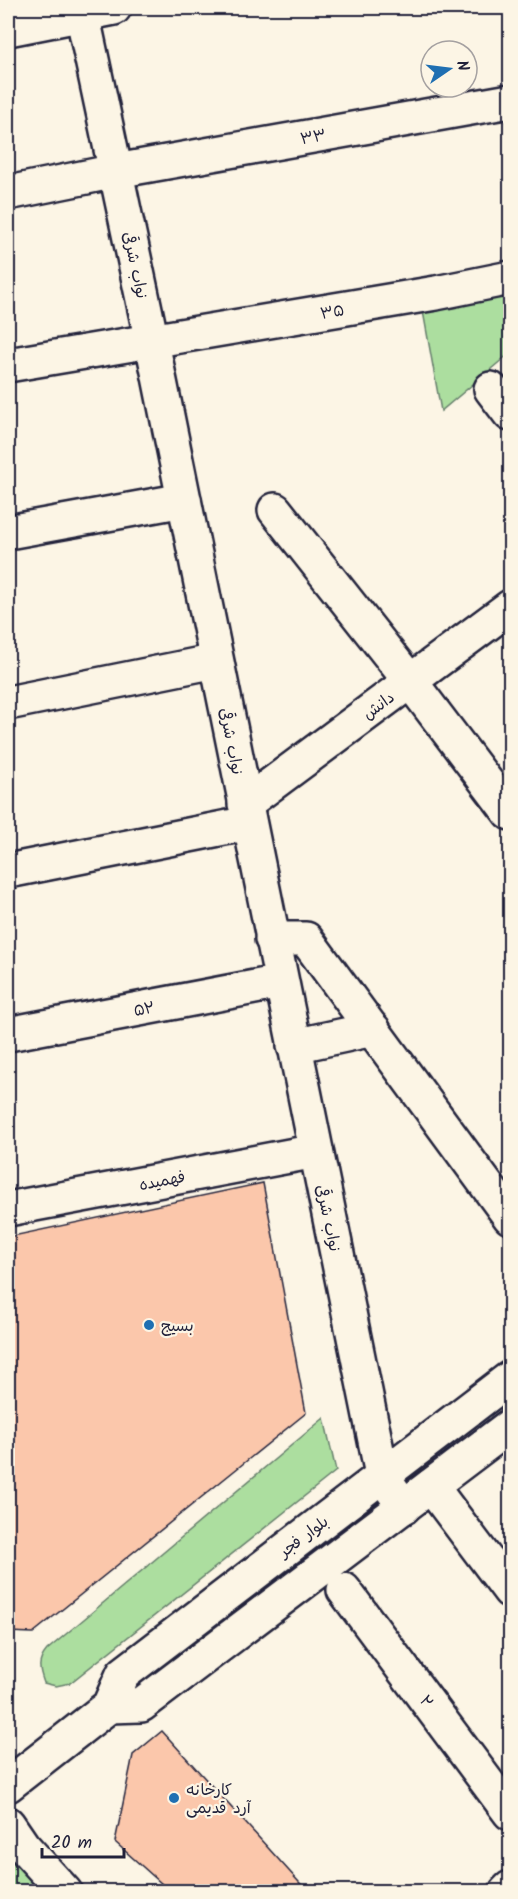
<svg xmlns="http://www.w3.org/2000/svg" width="518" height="1899" font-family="Kalam,'Playpen Sans Arabic',sans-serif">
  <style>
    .grass { fill: #acde9f; stroke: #67806d; stroke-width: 1.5 }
    .building { fill: #fbc7ab; stroke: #22223b; stroke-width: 1.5 }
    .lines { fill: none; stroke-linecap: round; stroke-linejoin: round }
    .minor-casing { stroke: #22223b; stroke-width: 38 }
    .major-casing { stroke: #22223b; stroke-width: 38 }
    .minor { stroke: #fcf5e5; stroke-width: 33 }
    .major { stroke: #fcf5e5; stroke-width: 33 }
    .poi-dot { fill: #1f6fb2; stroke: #fcf5e5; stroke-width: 2 }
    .labels { text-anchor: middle; stroke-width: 4.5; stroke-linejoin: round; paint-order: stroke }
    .street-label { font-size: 16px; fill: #22223b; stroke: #fcf5e5 }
    .poi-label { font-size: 16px; fill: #22223b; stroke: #fcf5e5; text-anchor: start }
  </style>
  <rect width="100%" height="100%" fill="#fcf5e5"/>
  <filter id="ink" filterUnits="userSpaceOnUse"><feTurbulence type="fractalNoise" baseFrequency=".0167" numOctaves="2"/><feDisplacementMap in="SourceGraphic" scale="12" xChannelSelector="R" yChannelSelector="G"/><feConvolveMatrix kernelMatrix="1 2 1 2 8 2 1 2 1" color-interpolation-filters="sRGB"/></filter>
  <g filter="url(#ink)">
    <g class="grass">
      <path d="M510 293V353L441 411 423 311Z"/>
      <path d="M324 1418 336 1471 70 1683 56 1686 44 1683C39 1669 37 1662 47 1650Z"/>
      <path d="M8 1845 49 1891H8Z"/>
    </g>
    <g class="building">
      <path d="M263 1183 306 1413 33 1633 8 1632V1237Z"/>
      <path d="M162 1731 308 1892H171L115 1842 133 1755Z"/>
    </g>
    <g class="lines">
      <defs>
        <g id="minor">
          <path d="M8 29 114 8"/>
          <path d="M8 193 116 171 510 101"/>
          <path d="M8 365 436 293 510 278"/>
          <path d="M491 389 510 414"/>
          <path d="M275 510 410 681 510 813"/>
          <path d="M8 532 184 500"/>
          <path d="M8 703 216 661"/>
          <path d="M245 804 510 607"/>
          <path d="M8 871 249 823"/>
          <path d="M272 939H306L510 1217"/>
          <path d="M8 1034 281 982"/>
          <path d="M294 1046 373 1029"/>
          <path d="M8 1209 316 1151"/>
          <path d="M431 1486 510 1591"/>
          <path d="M344 1590 510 1813"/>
          <path d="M506 1892 510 1888"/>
        </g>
        <g id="major">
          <path d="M81 8 152 342 382 1475 404 1507"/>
          <path d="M109 1706 141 1705 510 1426"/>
          <path d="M8 1785 109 1706 123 1674 510 1378"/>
          <path d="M8 1824 23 1846 65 1892"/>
        </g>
      </defs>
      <use href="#minor" class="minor-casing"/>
      <use href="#major" class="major-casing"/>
      <use href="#minor" class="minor"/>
      <use href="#major" class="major"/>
    </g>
  </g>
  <g class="poi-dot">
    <circle cx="149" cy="1325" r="6"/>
    <circle cx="174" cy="1798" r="6"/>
  </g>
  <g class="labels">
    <g class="street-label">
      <text transform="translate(313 136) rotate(-10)" y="6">۳۳</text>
      <text transform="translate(136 265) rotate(78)" y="6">نواب شرقی</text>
      <text transform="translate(332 311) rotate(-10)" y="6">۳۵</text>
      <text transform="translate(378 705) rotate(-37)" y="6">دانش</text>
      <text transform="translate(232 741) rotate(79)" y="6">نواب شرقی</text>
      <text transform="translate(144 1008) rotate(-11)" y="6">۵۲</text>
      <text transform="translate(162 1180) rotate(-11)" y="6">فهمیده</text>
      <text transform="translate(329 1218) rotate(78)" y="6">نواب شرقی</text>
      <text transform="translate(303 1536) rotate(-37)" y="6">بلوار فجر</text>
      <text transform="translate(427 1701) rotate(53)" y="6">۲</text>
    </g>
    <g class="poi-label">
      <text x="161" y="1331">بسیج</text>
      <text x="186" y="1795">کارخانه<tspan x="186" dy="18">آرد قدیمی</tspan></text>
    </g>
  </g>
  <rect width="518" height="1899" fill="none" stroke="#fcf5e5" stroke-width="30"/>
  <rect x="15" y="15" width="488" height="1869" fill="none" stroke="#22223b" stroke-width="2" filter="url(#ink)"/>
  <g transform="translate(449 69) rotate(76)"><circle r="28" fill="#fcf5e5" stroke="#a5a1a1" stroke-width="1.5"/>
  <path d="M0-4.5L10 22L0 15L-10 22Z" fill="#1f6fb2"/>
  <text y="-9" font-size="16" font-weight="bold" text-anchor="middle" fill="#22223b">N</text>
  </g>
  <path d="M42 1848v9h82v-9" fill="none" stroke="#22223b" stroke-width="3"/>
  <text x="51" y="1848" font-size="18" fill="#22223b" stroke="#fcf5e5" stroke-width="4.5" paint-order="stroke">20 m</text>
</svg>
